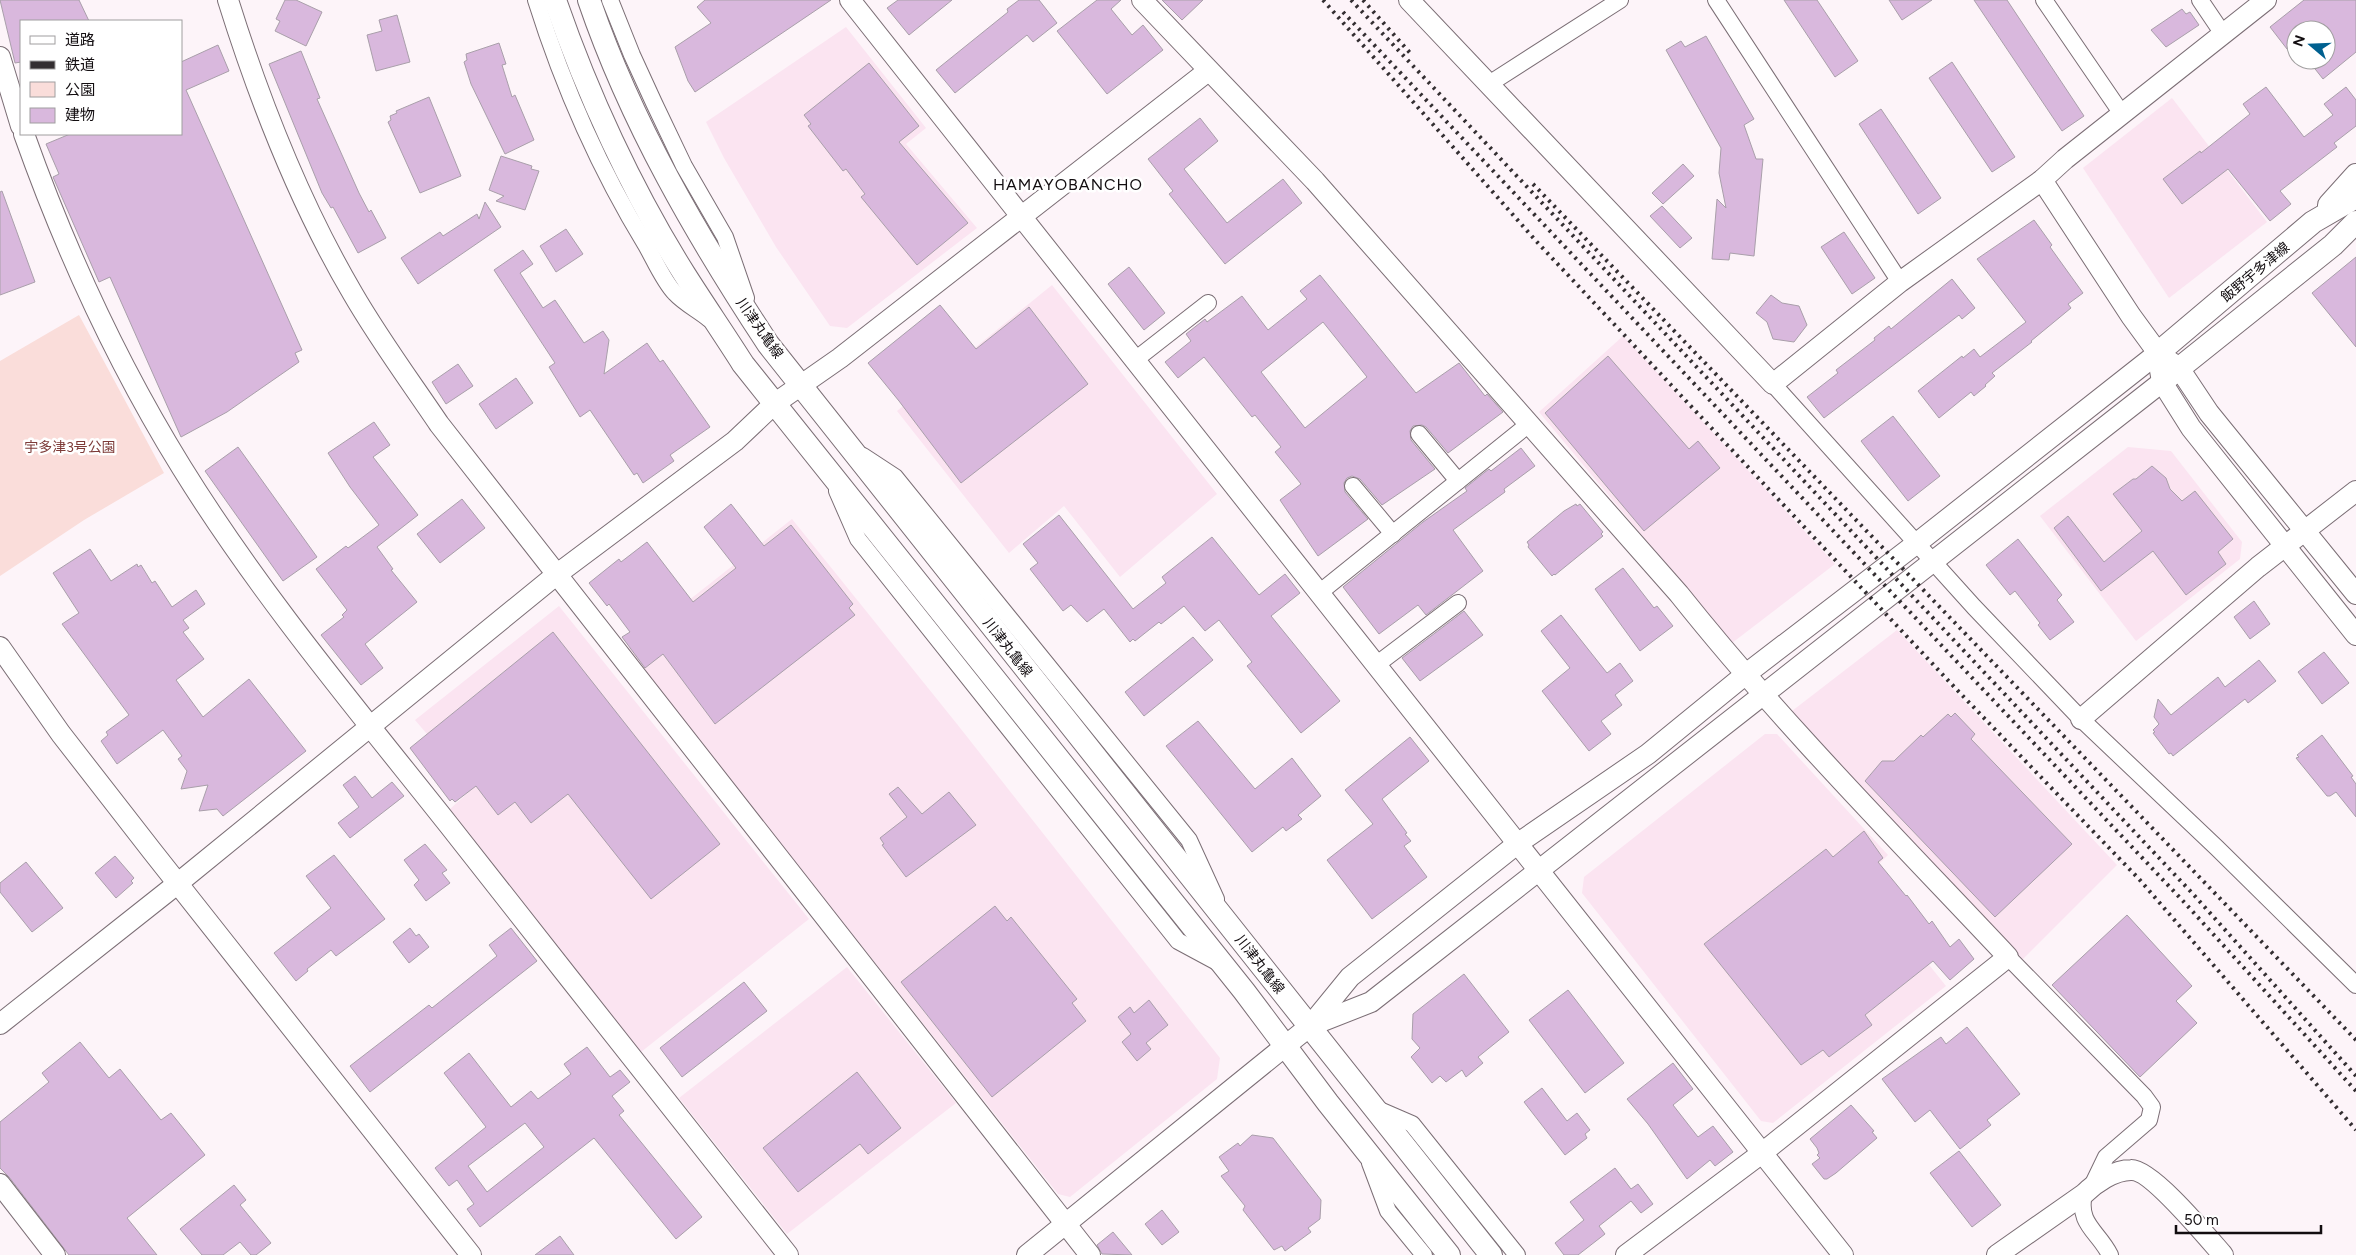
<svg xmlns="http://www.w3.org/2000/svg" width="2356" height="1255" font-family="Figtree,'Noto Sans JP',sans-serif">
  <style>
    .built { fill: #fbe4f1 }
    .green { fill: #faddda }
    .building { fill: #d9b8dd; stroke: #a99faa; fill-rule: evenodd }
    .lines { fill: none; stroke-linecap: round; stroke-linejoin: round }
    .minor-casing { stroke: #7b6e75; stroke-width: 18 }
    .tertiary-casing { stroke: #7b6e75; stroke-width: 22 }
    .secondary-casing { stroke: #7b6e75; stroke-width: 24 }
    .minor { stroke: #fff; stroke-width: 16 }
    .tertiary { stroke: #fff; stroke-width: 20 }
    .secondary { stroke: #fff; stroke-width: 22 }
    .rail { stroke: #332e31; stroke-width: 4; stroke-dasharray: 2.5 5; stroke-linecap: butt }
    .labels { text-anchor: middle; stroke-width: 5; stroke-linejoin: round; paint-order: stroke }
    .street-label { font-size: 14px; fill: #120d10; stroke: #fff }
    .park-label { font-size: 14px; fill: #7d3b38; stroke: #fff }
    .quarter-label { font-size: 16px; letter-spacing: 1px; fill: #120d10; stroke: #fff }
  </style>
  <rect width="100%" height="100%" fill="#fdf4f9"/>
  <g class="built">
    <path d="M846 27 926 128 906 144 977 228 847 328 830 326 776 247 724 158 706 122Z"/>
    <path d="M2172 98 2267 222 2169 298 2083 168Z"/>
    <path d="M1052 285 1217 494 1120 577 1064 506 1009 553 897 411Z"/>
    <path d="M1623 336 1835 564 1732 643 1539 412Z"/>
    <path d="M2128 447 2171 451 2242 542 2240 559 2136 641 2040 516Z"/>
    <path d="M792 519 957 724 1220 1058 1217 1079 1070 1197 1058 1194 627 649Z"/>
    <path d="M559 606 809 919 641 1052 450 809 473 788 415 720Z"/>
    <path d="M1897 630 2117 865 2021 961 1792 711Z"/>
    <path d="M1765 734H1777L1888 855 1862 881 1946 986 1773 1123 1761 1121 1582 893 1584 877Z"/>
    <path d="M847 967 956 1103 787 1234 679 1098Z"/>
  </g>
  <path class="green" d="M79 315 164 473 84 520 0 576V361Z"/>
  <g class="building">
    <path d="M0 0H79L89 21H21V62L15 63Z"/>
    <path d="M285 0H296L322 12 306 46 275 31 280 21 276 19Z"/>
    <path d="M705 0H831L695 92 688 81 675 47 711 23 697 7Z"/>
    <path d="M898 0H952L909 35 887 8Z"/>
    <path d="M1019 0H1039L1057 23 1033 42 1027 35 955 93 936 70 1008 12 1007 9Z"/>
    <path d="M1097 0H1121L1111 9 1132 35 1143 25 1163 50 1107 94 1057 31Z"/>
    <path d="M1162 0H1203L1182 20Z"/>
    <path d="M1784 0H1817L1858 61 1835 77Z"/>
    <path d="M1889 0H1932L1902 20Z"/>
    <path d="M1974 0H2007L2084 116 2062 131Z"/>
    <path d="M2304 0H2356V52L2323 79 2308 60H2326V30H2296V42L2287 49 2270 27Z"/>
    <path d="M2182 9 2186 14 2190 12 2199 25 2166 47 2151 30Z"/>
    <path d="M397 15 410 62 376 71 367 35 382 31 379 20Z"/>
    <path d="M1706 36 1754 119 1744 125 1756 159H1763L1754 256 1730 253 1729 260 1712 259 1717 199 1726 208 1719 173 1721 148 1666 50 1681 41 1685 47Z"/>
    <path d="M499 43 506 64 502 65 512 97 515 95 534 140 505 154 471 84 464 62 467 60 466 54Z"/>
    <path d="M218 45 229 71 186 90 302 350 295 353 299 362 227 412 181 437 110 277 99 282 53 177 59 174 46 144 70 134H181V62Z"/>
    <path d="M301 51 320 98 317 99 359 193 369 212 371 210 386 238 358 253 333 207 331 208 322 193 269 64Z"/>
    <path d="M1952 62 2015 157 1992 172 1929 78Z"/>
    <path d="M869 63 919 126 899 142 968 223 917 265 861 197 865 194 846 169 843 171 808 126 811 124 804 115Z"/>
    <path d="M2266 87 2304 137 2333 115 2324 104 2346 87 2356 100V126L2334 143 2337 147 2280 191 2291 204 2270 221 2228 169 2182 204 2163 179 2200 151 2201 153 2250 114 2243 104Z"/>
    <path d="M429 97 461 176 420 193 388 122 391 120 390 116 397 113 396 111Z"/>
    <path d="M1881 109 1941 198 1918 214 1859 124Z"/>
    <path d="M1200 118 1218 141 1184 169 1227 223 1283 179 1302 203 1225 264 1169 194 1173 191 1148 159Z"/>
    <path d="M501 156 532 166 531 169 539 171 525 210 496 201 504 196 489 190Z"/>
    <path d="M1683 164 1694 176 1663 204 1652 193Z"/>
    <path d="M2 191 35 282 0 295V192Z"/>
    <path d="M485 202 501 227 418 284 401 258 440 232 443 236 477 214 479 219Z"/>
    <path d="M1662 206 1692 238 1680 248 1650 216Z"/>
    <path d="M2034 220 2052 245 2050 247 2083 293 2068 304 2071 308 2031 341 2032 342 1992 373 1995 376 1985 385 1986 386 1974 396 1971 392 1939 418 1918 391 1962 356 1963 358 1974 349 1980 357 2026 322 1977 259Z"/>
    <path d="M566 229 583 254 556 272 540 246Z"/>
    <path d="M1844 232 1875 278 1852 294 1821 247Z"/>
    <path d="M523 250 533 264 520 273 543 308 555 300 584 343 603 331 609 340 604 374 647 343 660 362 663 360 710 427 670 455 674 461 643 483 637 473 634 475 590 410 580 417 549 367 555 363 494 270Z"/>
    <path d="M2356 257V347L2312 293Z"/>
    <path d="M1129 267 1165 313 1144 330 1108 284Z"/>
    <path d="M1320 275 1416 393 1459 363 1485 396 1487 394 1503 412 1448 453 1426 427 1422 425 1413 426 1410 431 1411 440 1435 469 1382 505 1360 479 1352 476 1347 478 1344 483 1345 492 1368 519 1318 556 1280 500 1301 484 1275 452 1281 447 1255 415 1252 417 1204 357 1178 378 1165 362 1191 341 1186 334 1205 319 1207 322 1242 296 1268 330 1307 299 1300 291ZM1323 322 1367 377 1305 428 1261 372Z"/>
    <path d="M1952 279 1975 308 1962 319 1959 315 1824 418 1807 397 1838 373 1836 370 1875 340 1874 338 1889 326 1891 329Z"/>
    <path d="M1771 295 1782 303 1799 306 1807 325 1794 342 1773 339 1767 322 1756 313Z"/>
    <path d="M940 305 976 349 1029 307 1088 384 961 483 899 401 868 363Z"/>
    <path d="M1608 356 1689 449 1698 441 1720 468 1644 531 1545 413Z"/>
    <path d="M458 364 473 386 446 404 432 382Z"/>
    <path d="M516 378 533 403 496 429 479 404Z"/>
    <path d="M1893 416 1940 476 1908 501 1861 441Z"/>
    <path d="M374 422 390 445 373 457 418 515 377 547 393 569 391 570 417 602 365 644 383 668 361 685 321 635 344 617 342 615 347 610 316 569 346 546 348 548 379 525 350 487 328 453Z"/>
    <path d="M238 447 317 557 283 581 205 471Z"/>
    <path d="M1521 448 1535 466 1504 489 1505 492 1453 530 1483 571 1426 615 1418 605 1379 634 1343 587 1423 522 1467 491 1465 488 1485 472 1489 469 1491 471Z"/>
    <path d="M2152 466 2166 478 2170 489 2182 501 2195 491 2233 539 2218 552 2226 564 2186 595 2153 551 2101 591 2054 528 2068 516 2104 562 2142 531 2113 494 2133 479H2136Z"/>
    <path d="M462 499 485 528 440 563 417 534Z"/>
    <path d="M731 504 764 546 791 525 853 604 849 608 855 615 715 724 663 654 645 668 622 637 630 632 609 604 607 606 589 583 619 559 621 562 647 542 693 602 736 568 704 527Z"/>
    <path d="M1576 504 1577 506 1580 504 1603 532 1601 534 1603 536 1555 575 1554 574 1552 576 1528 547 1529 545 1527 542 1564 511Z"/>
    <path d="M1059 515 1133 609 1166 583 1162 577 1212 537 1259 595 1285 574 1300 593 1271 616 1340 701 1301 733 1247 666 1252 662 1219 620 1205 631 1184 606 1161 624 1159 622 1135 641 1133 639 1130 642 1104 609 1087 622 1071 605 1063 611 1030 569 1038 563 1023 544Z"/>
    <path d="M2018 539 2062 595 2057 600 2074 622 2050 640 2038 625 2040 623 2015 591 2010 595 1986 565Z"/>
    <path d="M90 549 111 581 137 564 138 567 141 565 152 583 155 581 172 607 196 590 205 604 183 620 189 628 183 632 204 659 176 680 203 717 249 679 306 751 223 816 217 809 199 811 208 785 181 789 187 771 178 759 182 756 163 730 117 764 101 741 108 735 106 732 129 715 62 624 79 613 53 573Z"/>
    <path d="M1623 568 1654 608 1657 606 1673 626 1640 651 1595 589Z"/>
    <path d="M2254 601 2270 624 2250 639 2234 617Z"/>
    <path d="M1464 611 1483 635 1420 681 1402 658Z"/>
    <path d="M1561 615 1607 673 1620 663 1633 681 1615 695 1622 705 1601 721 1611 734 1589 751 1542 691 1570 668 1541 631Z"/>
    <path d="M553 632 720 844 651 899 568 794 531 823 515 802 498 815 476 786 455 802 452 799 450 801 410 748Z"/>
    <path d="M1193 637 1213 660 1144 716 1125 692Z"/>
    <path d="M2324 652 2349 683 2322 704 2298 672Z"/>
    <path d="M2259 660 2276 681 2248 703 2245 699 2173 756 2171 753 2169 754 2153 733 2155 732 2153 730 2159 724 2154 717 2158 699 2171 715 2218 677 2225 687Z"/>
    <path d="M1955 713 1975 734 1971 739 2072 844 1995 917 1865 781 1882 761H1894L1921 735 1923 737 1948 714 1951 717Z"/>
    <path d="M1198 721 1255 789 1292 758 1321 796 1298 815 1302 819 1286 831 1283 827 1252 852 1166 746Z"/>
    <path d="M2322 735 2353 776 2351 777 2356 784V817L2336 792 2330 796H2327L2296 758 2299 757 2297 755Z"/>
    <path d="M1410 737 1429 761 1382 799 1407 833 1405 834 1411 841 1404 846 1427 877 1372 919 1327 860 1373 824 1345 790Z"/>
    <path d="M355 776 372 798 392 782 404 796 350 838 338 823 359 807 343 785Z"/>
    <path d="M898 787 922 814 949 792 976 825 906 877 882 845 884 844 880 838 907 817 889 794Z"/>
    <path d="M1864 831 1883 858 1878 862 1906 896 1907 895 1929 924 1932 921 1950 947 1959 939 1974 959 1950 980 1933 961 1865 1015 1872 1025 1829 1057 1823 1050 1801 1065 1704 944 1826 849 1833 857Z"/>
    <path d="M425 844 447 870 442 873 450 883 426 901 414 885 419 880 404 860Z"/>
    <path d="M334 855 385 919 336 956 331 950 307 969 308 971 296 981 274 953 331 908 306 876Z"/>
    <path d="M115 856 134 878 131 881 133 883 116 898 95 873Z"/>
    <path d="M26 862 63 908 32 932 0 892V883Z"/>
    <path d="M995 906 1007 921 1011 917 1077 999 1072 1003 1086 1021 992 1097 901 982Z"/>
    <path d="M2127 915 2192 986 2176 1001 2197 1023 2140 1077 2052 985Z"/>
    <path d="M410 928 416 936 419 934 429 947 409 963 393 942Z"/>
    <path d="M511 928 537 961 370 1092 350 1066 429 1005 432 1008 497 956 489 945Z"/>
    <path d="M1464 974 1509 1032 1478 1057 1483 1063 1466 1077 1462 1070 1446 1082 1440 1076 1432 1083 1411 1057 1420 1048 1412 1039 1413 1014Z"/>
    <path d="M744 982 767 1011 682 1077 660 1048Z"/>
    <path d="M1568 990 1624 1063 1585 1093 1529 1020Z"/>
    <path d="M1149 1000 1168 1025 1146 1043 1151 1049 1137 1061 1122 1042 1131 1034 1118 1017 1130 1007 1134 1013Z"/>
    <path d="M1967 1027 2020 1094 1987 1120 1991 1125 1960 1149 1930 1110 1915 1122 1882 1079 1941 1037 1946 1044Z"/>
    <path d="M80 1042 109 1078 120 1069 161 1120 171 1113 205 1155 127 1218 157 1255H69L9 1177 0 1168V1122L49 1082 42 1073Z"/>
    <path d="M587 1047 610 1077 620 1070 630 1082 612 1096 624 1111 619 1115 702 1217 676 1239 594 1138 480 1227 467 1209 474 1204 457 1180 449 1186 435 1168 486 1127 444 1073 469 1053 511 1107 531 1091 538 1099 571 1074 564 1064ZM525 1123 544 1147 487 1192 468 1166Z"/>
    <path d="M1673 1063 1693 1089 1673 1105 1698 1137 1713 1126 1733 1152 1715 1166 1710 1160 1687 1179 1648 1124 1627 1099Z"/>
    <path d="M857 1072 901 1128 868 1154 860 1144 798 1192 763 1148Z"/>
    <path d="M1542 1088 1567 1121 1577 1113 1590 1130 1585 1134 1587 1138 1565 1155 1524 1102Z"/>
    <path d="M1851 1105 1874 1131 1872 1132 1877 1138 1836 1173 1827 1179H1824L1812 1164 1820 1158 1817 1155 1819 1153 1817 1148 1810 1139Z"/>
    <path d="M1252 1135 1273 1138 1321 1200 1320 1219 1308 1228 1311 1232 1285 1251 1282 1246 1274 1250 1243 1210 1245 1206 1221 1176 1229 1171 1219 1157 1238 1143 1240 1146Z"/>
    <path d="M1959 1151 2001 1205 1972 1227 1930 1173Z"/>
    <path d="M1615 1168 1631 1189 1638 1184 1653 1204 1641 1213 1631 1201 1599 1226 1605 1234 1578 1255H1564L1555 1243 1584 1220 1570 1202Z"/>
    <path d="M234 1185 246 1200 240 1205 271 1243 256 1255H251L240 1242 223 1255H202L180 1229Z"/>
    <path d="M1162 1210 1179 1232 1162 1245 1145 1224Z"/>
    <path d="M1113 1232 1132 1255 1102 1254 1097 1245Z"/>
    <path d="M560 1236 574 1255H535Z"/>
  </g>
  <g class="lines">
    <defs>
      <g id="minor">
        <path d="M536 0C563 86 599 168 646 245 654 259 664 282 675 293 684 303 698 310 709 319"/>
        <path d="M610 0 632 55 654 103 684 166 725 237 746 298"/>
        <path d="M1716 0 1900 282"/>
        <path d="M2044 0 2122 114"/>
        <path d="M2200 0 2223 34"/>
        <path d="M1489 84 1620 0"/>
        <path d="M1135 360 1208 303"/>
        <path d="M1773 384 1974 607 2081 719 2217 848 2356 985"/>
        <path d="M1419 434 1458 481"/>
        <path d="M863 456 895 477 1189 840 1216 899"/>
        <path d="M1353 486 1393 534"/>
        <path d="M837 491 858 539 1178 941 1217 962"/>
        <path d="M1319 593 1529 424"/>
        <path d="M1376 665 1458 603"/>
        <path d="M2008 957 2144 1096 2152 1107 2149 1120 2106 1157 2093 1184"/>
        <path d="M1375 1108 1412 1124 1517 1255"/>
        <path d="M1370 1163 1388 1211 1424 1255"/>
        <path d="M2084 1194C2077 1224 2098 1231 2110 1255"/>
      </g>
      <g id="tertiary">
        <path d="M228 0C259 99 300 204 353 294 379 339 410 381 439 424L1090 1255"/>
        <path d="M850 0 1843 1255"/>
        <path d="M1142 0 1315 181 1679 594C1781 722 1896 838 2008 957L1762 1153 1626 1255"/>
        <path d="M1409 0 1773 384 1900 282 2042 180 2065 159 2266 0"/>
        <path d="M0 57 21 126"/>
        <path d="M24 134C66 252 115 360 182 468 260 594 356 708 448 824 561 968 674 1111 788 1255"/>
        <path d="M2042 180 2131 316 2158 353 2179 368 2209 413 2356 594"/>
        <path d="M2160 370 2162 382 2191 428 2356 635"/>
        <path d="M0 647 61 734 152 851 471 1255"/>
        <path d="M2081 719 2258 567 2356 491"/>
        <path d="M0 1024 177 884 556 575 735 441 774 404 840 358 1208 71"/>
        <path d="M1310 1026 1371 1002 2162 382"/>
        <path d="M0 1184 55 1255"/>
        <path d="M1027 1255 1310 1026 1350 977 1517 844 1648 754 1746 674 1917 543 2158 353"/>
        <path d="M1997 1255 2084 1194C2095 1183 2114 1170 2131 1170 2151 1169 2208 1238 2223 1255"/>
      </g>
      <g id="secondary">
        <path d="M555 0C587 93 632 191 685 275 704 305 724 334 743 364L1244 991 1328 1103 1449 1255"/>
        <path d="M589 0C631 123 697 236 768 344L1491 1255"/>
        <path d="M2329 205 2356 175"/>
        <path d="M2158 353 2313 222 2356 197"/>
        <path d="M2162 382 2333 245 2356 222"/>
      </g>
    </defs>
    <use href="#minor" class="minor-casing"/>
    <use href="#tertiary" class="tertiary-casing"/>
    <use href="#secondary" class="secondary-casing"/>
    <use href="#minor" class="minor"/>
    <use href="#tertiary" class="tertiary"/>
    <use href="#secondary" class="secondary"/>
    <g class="rail">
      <path d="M1323 0 1537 242 1959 692 2139 879 2356 1130"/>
      <path d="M1351 0 2193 894 2356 1076"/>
      <path d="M1363 0 1411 54"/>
      <path d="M1343 12 2183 901 2356 1091"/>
      <path d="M1533 184 2356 1040"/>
    </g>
  </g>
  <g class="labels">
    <g class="street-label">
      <text transform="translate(2255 272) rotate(-40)" y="5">飯野宇多津線</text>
      <text transform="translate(760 328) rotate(55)" y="5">川津丸亀線</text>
      <text transform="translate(1008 647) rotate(52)" y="5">川津丸亀線</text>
      <text transform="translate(1260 964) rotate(52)" y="5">川津丸亀線</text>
    </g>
    <g class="park-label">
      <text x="70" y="452">宇多津3号公園</text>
    </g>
    <g class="quarter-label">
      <text x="1068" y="190">HAMAYOBANCHO</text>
    </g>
  </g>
  <rect x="20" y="20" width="162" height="115" fill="#ffffff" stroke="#a09e9f"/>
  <rect x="30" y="36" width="25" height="8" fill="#ffffff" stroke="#a09e9f"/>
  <text x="65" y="45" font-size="15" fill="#120d10">道路</text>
  <rect x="30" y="61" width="25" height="8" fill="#332e31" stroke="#a09e9f"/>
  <text x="65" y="70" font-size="15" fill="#120d10">鉄道</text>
  <rect x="30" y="82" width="25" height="15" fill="#faddda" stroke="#a09e9f"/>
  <text x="65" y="95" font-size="15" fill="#120d10">公園</text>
  <rect x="30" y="108" width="25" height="15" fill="#d9b8dd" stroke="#a09e9f"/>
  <text x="65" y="120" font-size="15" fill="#120d10">建物</text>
  <g transform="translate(2311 45) rotate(289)"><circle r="24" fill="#ffffff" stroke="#a09e9f"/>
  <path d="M0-4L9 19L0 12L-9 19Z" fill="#006090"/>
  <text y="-8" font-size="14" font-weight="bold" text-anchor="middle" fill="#120d10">N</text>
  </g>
  <path d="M2176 1225v8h145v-8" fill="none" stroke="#120d10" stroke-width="2.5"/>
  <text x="2184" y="1225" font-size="15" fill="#120d10" stroke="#ffffff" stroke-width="4" paint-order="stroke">50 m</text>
</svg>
